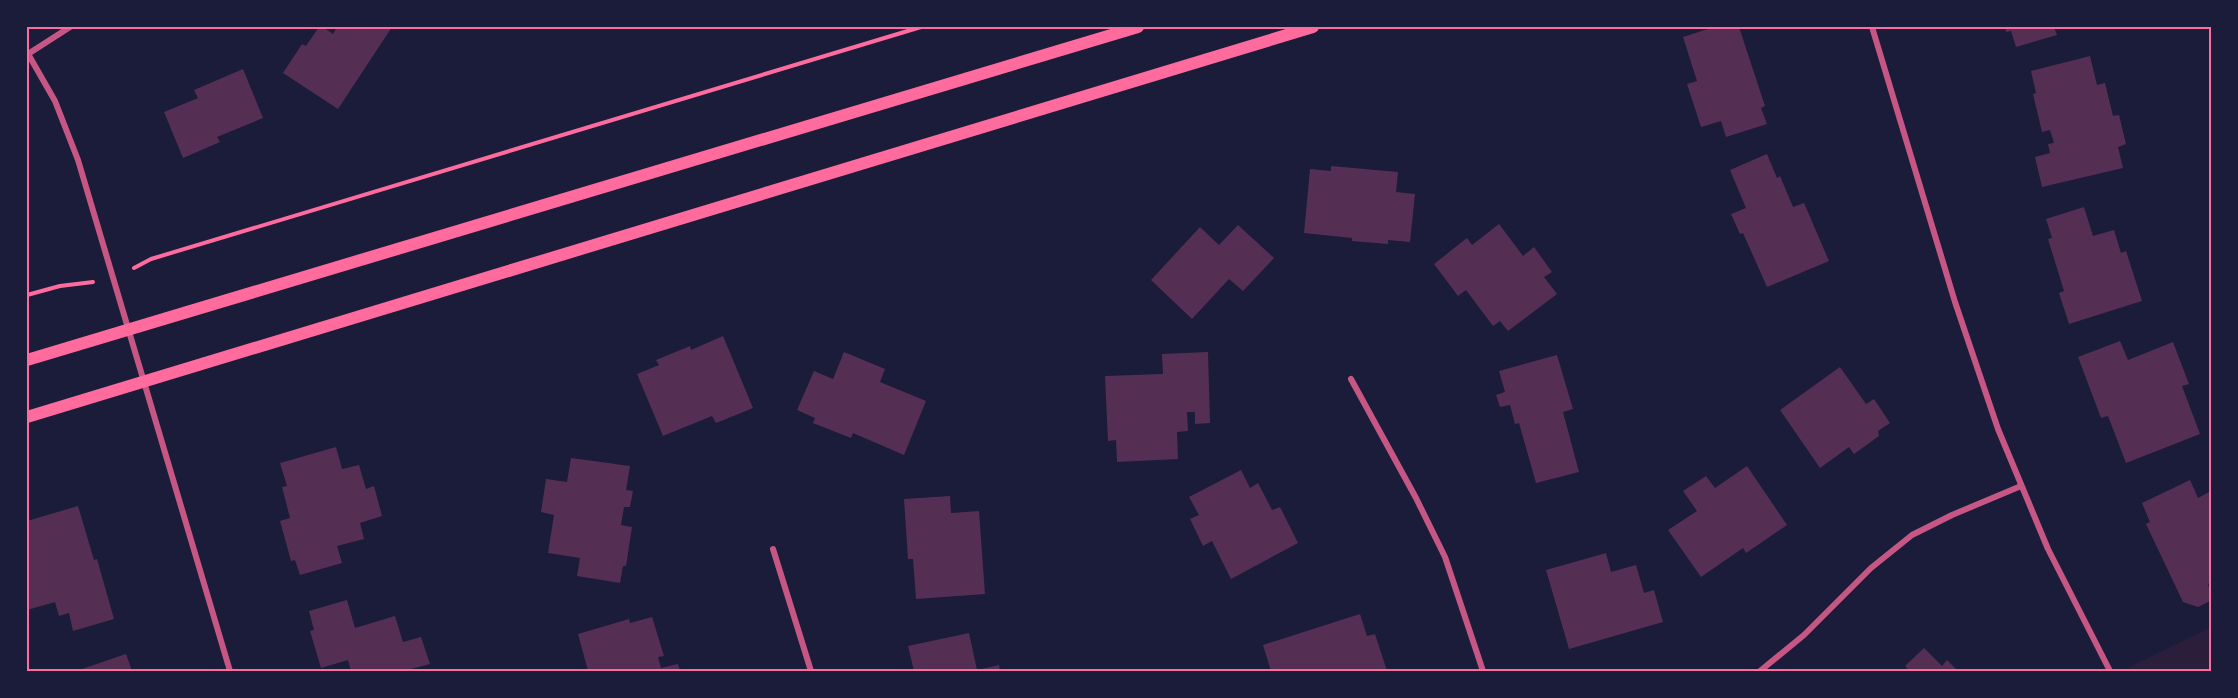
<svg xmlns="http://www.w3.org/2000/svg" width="2238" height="698" font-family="'Playfair Display',serif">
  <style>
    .green { fill: #2a1e3b }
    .building { fill: #542f53 }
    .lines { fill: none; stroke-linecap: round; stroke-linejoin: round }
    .path { stroke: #ff6b9d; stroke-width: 4 }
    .minor { stroke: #c65784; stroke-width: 6 }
    .secondary { stroke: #ff6b9d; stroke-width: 12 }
    .neatline { fill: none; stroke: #ff6b9d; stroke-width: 2 }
  </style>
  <rect width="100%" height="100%" fill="#1b1b3a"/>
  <path class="green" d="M2211 627V671H2121Z"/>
  <g class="building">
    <path d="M319 27H323L333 34 337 27H392L338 109 283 73 302 44 306 46Z"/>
    <path d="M1714 27H1739L1765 106 1761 108 1767 124 1726 137 1721 121 1701 127 1687 84 1697 81 1683 37Z"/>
    <path d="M2005 27H2054L2057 35 2016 47 2011 31 2006 32Z"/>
    <path d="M2090 56 2097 85 2105 83 2113 116 2119 115 2126 144 2118 147 2123 168 2042 187 2035 157 2050 153 2048 144 2054 143 2050 130 2042 132 2033 94 2036 93 2031 71Z"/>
    <path d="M243 69 263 118 217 137 220 142 183 158 164 112 198 98 194 90Z"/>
    <path d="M1767 154 1777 178 1780 176 1793 207 1804 203 1829 261 1767 287 1743 233 1740 234 1731 214 1746 208 1730 170Z"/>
    <path d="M1331 166 1398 172 1396 192 1415 194 1410 242 1388 240V244L1352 241V238L1304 233 1310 169 1331 171Z"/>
    <path d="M2084 207 2093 236 2114 230 2121 253 2126 251 2142 301 2069 324 2059 293 2064 291 2048 239 2052 238 2046 219Z"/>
    <path d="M1499 224 1523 256 1534 247 1552 272 1544 277 1557 294 1508 331 1500 321 1493 326 1466 290 1458 296 1434 264 1467 238 1472 245Z"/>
    <path d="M1238 225 1274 258 1243 291 1229 279 1192 319 1151 280 1200 227 1219 245Z"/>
    <path d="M723 336 753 408 716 423 712 416 663 436 637 374 659 365 656 360 690 346 691 350Z"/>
    <path d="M2120 341 2128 360 2173 342 2189 384 2182 386 2200 434 2126 463 2108 416 2101 418 2078 357Z"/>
    <path d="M844 352 885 369 880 382 926 401 904 455 853 433 851 438 813 423 815 418 797 410 814 371 833 379Z"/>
    <path d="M1208 352 1210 423 1195 424V412H1187L1188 431 1177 432 1178 459 1117 462 1116 440 1108 441 1105 376 1163 374 1162 354Z"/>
    <path d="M1557 355 1573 409 1563 412 1579 472 1536 483 1519 423 1515 424 1510 405 1500 407 1496 395 1505 392 1499 371Z"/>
    <path d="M1840 367 1866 404 1874 399 1890 423 1878 431 1879 436 1854 454 1849 447 1820 468 1780 410Z"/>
    <path d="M336 447 342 469 359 465 366 489 374 486 382 516 360 523 364 539 337 546 342 563 300 575 295 560 291 561 280 521 290 518 282 487 287 486 280 463Z"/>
    <path d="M571 458 630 466 626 490 633 491 630 507H624L621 525 632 527 626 566H623L620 583 577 576 580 558 548 553 554 515 541 512 546 479 567 482Z"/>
    <path d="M1747 466 1787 525 1746 553 1743 548 1701 577 1668 530 1697 511 1683 491 1706 476 1715 488Z"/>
    <path d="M1241 470 1250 488 1258 483 1272 510 1280 507 1298 543 1231 579 1212 541 1203 546 1190 519 1199 515 1189 497Z"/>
    <path d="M2190 480 2198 498 2211 491V582L2208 584 2211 596 2210 601 2198 607 2183 602 2146 524 2150 522 2142 503Z"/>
    <path d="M950 496 951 513 979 511 985 594 916 599 913 559H908L904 499Z"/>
    <path d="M78 506 94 560 97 559 114 619 73 631 69 613 59 616 55 602 27 610V521Z"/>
    <path d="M1606 553 1611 572 1636 565 1644 593 1654 590 1663 622 1569 649 1546 570Z"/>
    <path d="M347 600 355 628 395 616 403 642 421 637 430 664 411 669V671H351L348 660 321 668 310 631 314 630 309 611Z"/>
    <path d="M1360 614 1367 636 1375 634 1387 671H1271L1263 645Z"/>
    <path d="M652 617 664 656 658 657 661 668 678 664 680 671H588L578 634 629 619 630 623Z"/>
    <path d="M969 633 977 670 999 665 1000 671H914L908 646Z"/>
    <path d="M1924 648 1942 666 1947 660 1958 671H1910L1905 666Z"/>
    <path d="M126 654 132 671H83L82 669Z"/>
  </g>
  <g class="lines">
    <g class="path">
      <path d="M134 268 151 259 921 27"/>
      <path d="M27 295 60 286 93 282"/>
    </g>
    <g class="minor">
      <path d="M1872 27 1955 302 1998 429 2048 549 2110 671"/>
      <path d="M27 52 55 101 78 160 230 671"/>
      <path d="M28 54 70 27"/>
      <path d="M1351 379 1416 498 1445 557 1483 671"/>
      <path d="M773 549 811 671"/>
      <path d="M1760 671 1804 635 1871 568 1912 535 1952 515 2021 486"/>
    </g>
    <g class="secondary">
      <path d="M27 360 1138 27"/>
      <path d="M27 417 1313 27"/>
    </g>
  </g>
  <rect width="2238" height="698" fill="none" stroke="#1b1b3a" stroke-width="57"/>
  <rect x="28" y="28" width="2182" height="642" class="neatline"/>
</svg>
